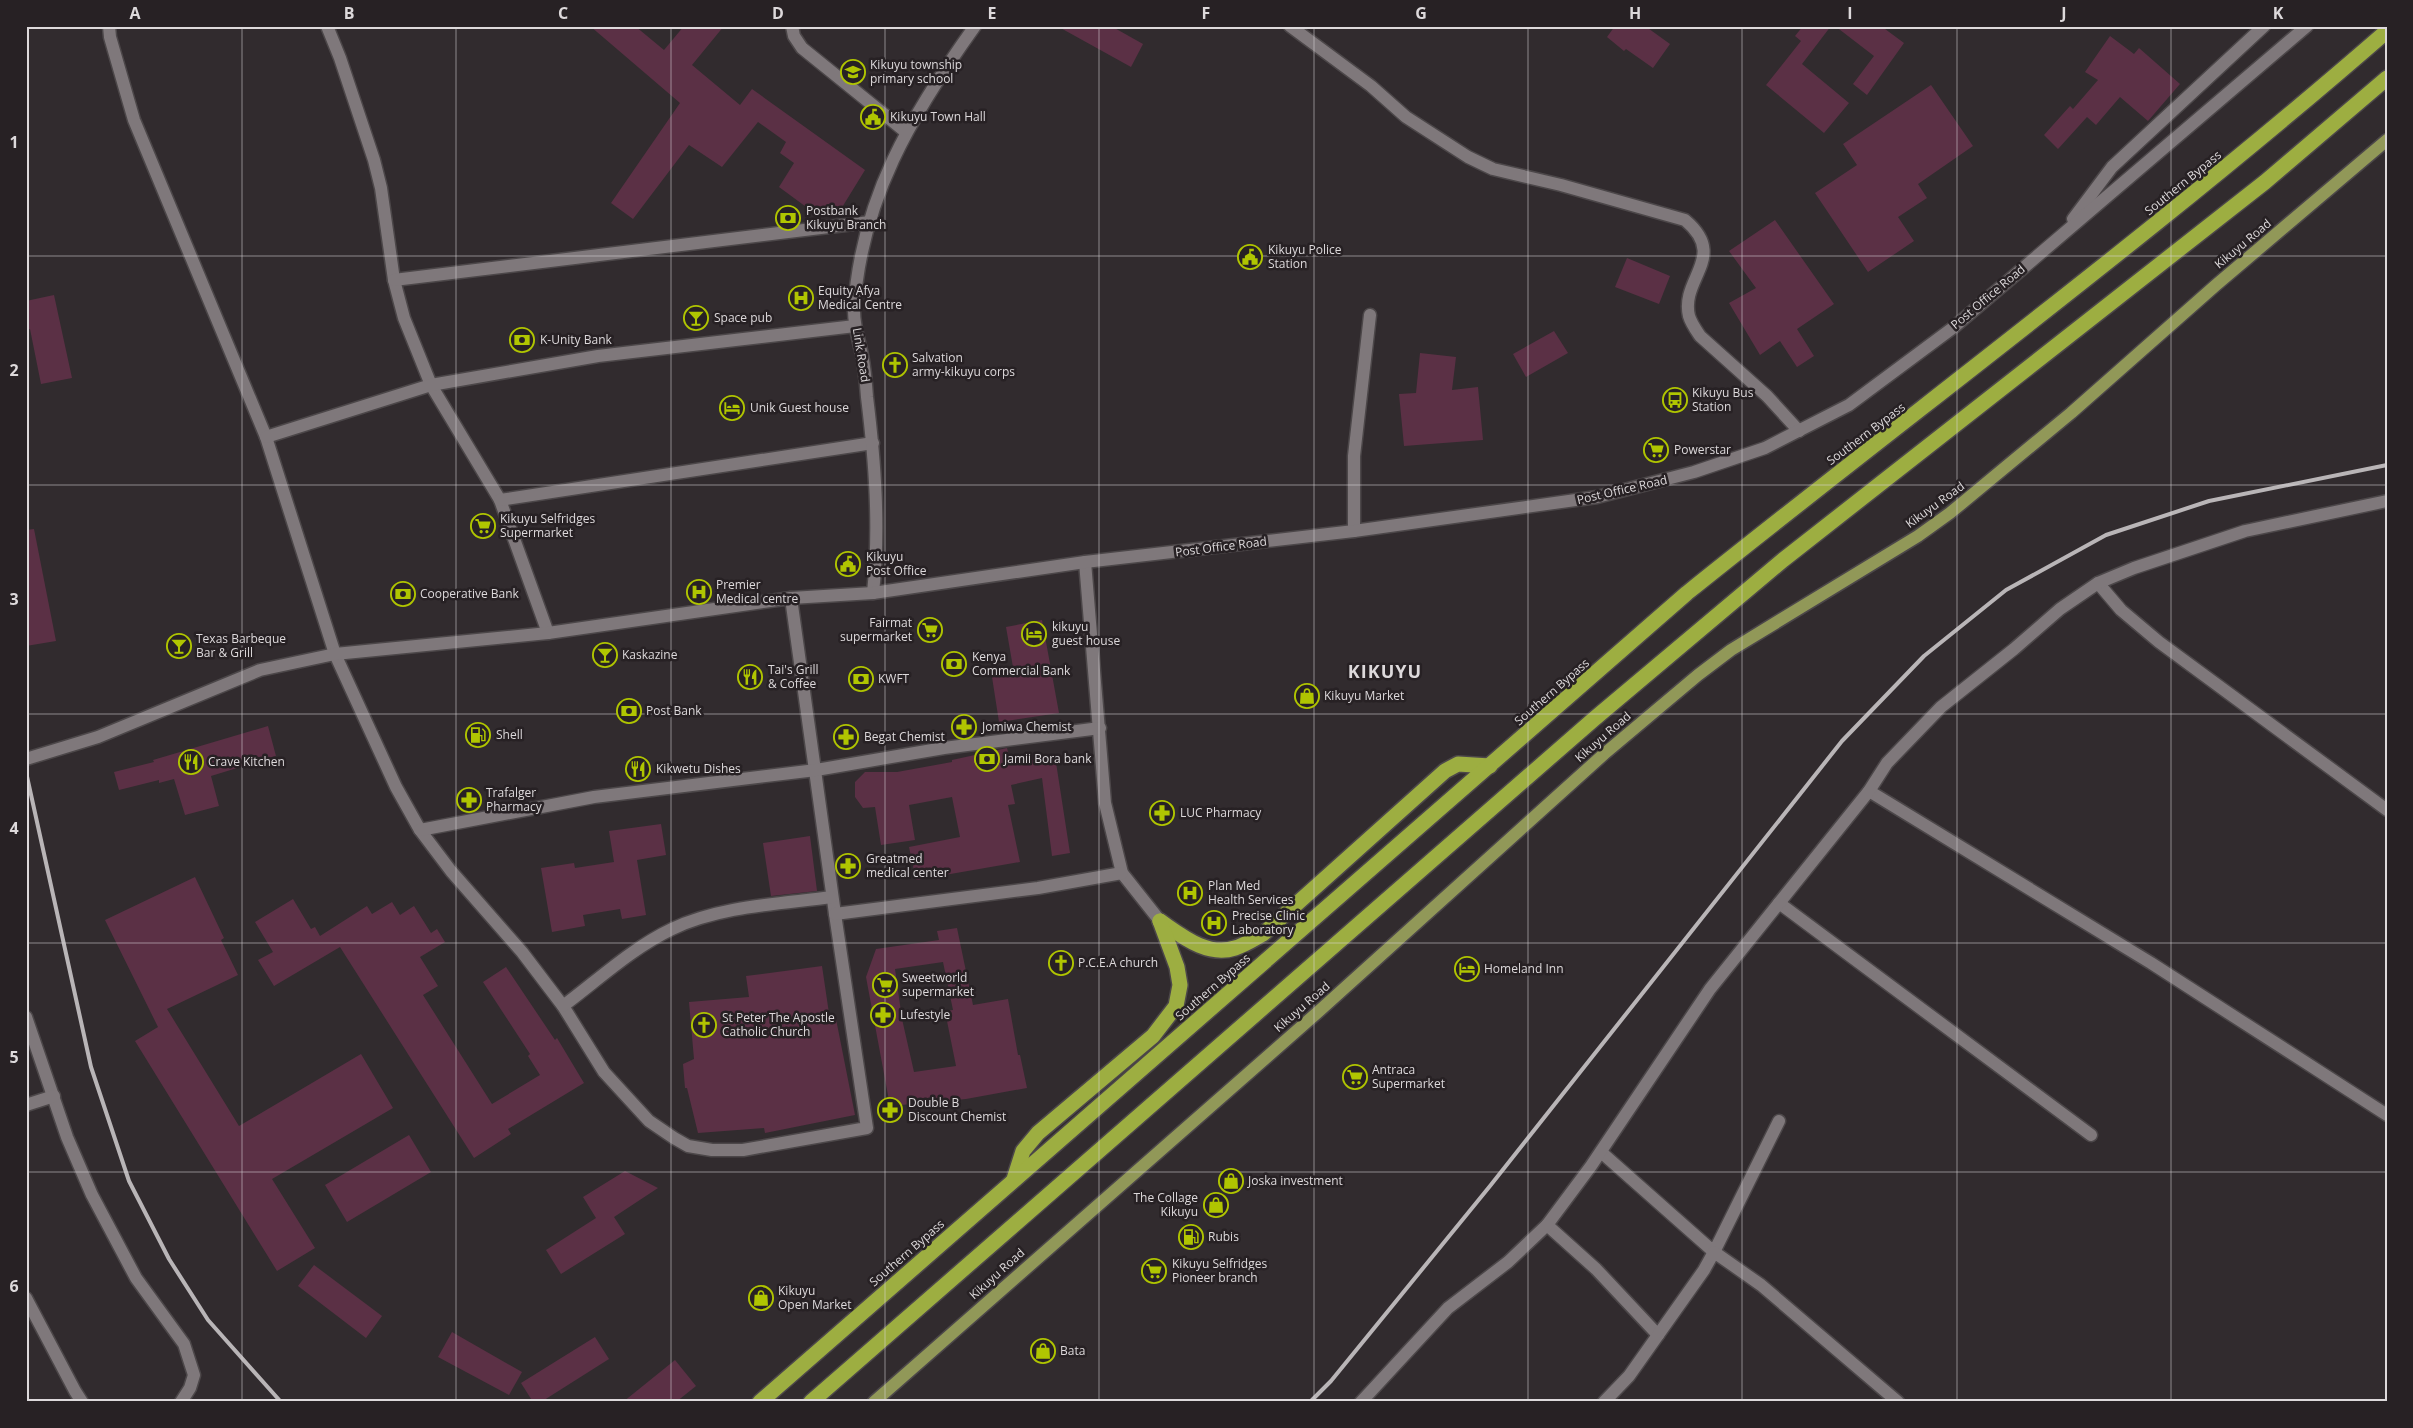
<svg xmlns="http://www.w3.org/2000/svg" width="2413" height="1428" font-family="'Open Sans',sans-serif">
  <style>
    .building { fill: #5b3045; fill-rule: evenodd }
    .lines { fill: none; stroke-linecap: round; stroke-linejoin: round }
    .minor-casing { stroke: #4c4749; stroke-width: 15 }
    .major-casing { stroke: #4c4749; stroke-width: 15 }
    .highway-casing { stroke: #4c4749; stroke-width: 18 }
    .minor { stroke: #7f787b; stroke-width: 12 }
    .major { stroke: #919858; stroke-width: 12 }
    .highway { stroke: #9dae41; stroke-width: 15 }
    .rail { stroke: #b9b5b7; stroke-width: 4 }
    .grid { fill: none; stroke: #ddd9db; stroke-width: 1; stroke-opacity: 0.55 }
    .labels { text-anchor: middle; stroke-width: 5; stroke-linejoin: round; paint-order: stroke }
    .poi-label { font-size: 12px; fill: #ddd9db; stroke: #272124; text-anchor: start }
    .street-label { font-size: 12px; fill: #ddd9db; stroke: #272124 }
    .district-label { font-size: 18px; font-weight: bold; letter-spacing: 1px; fill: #ddd9db; stroke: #272124 }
    .neatline { fill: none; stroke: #ddd9db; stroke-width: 2 }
    .grid-label { font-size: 16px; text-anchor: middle; font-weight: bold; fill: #ddd9db }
  </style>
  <rect width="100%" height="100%" fill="#312b2e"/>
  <g class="building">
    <path d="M590 26H635L664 50 684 26H724L692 65 740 105 752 89 865 170 841 209 813 212 779 187 794 163 780 153 786 142 758 122 722 167 689 145 633 219 611 203 680 103Z"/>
    <path d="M1057 26H1111L1143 44 1131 67Z"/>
    <path d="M1615 26H1645L1670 44 1653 68 1626 49 1624 51 1607 37Z"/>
    <path d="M1803 26H1831L1802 64 1849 103 1824 133 1766 85 1801 41 1795 36Z"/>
    <path d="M1835 26H1881L1904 43 1867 95 1853 84 1874 56Z"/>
    <path d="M2110 36 2134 54 2139 48 2180 84 2148 121 2120 97 2096 125 2087 117 2058 149 2044 135 2070 106 2073 109 2098 80 2085 72Z"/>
    <path d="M1931 85 1973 146 1918 184 1927 198 1898 217 1914 241 1868 272 1815 193 1857 165 1843 144Z"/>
    <path d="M1775 220 1834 304 1797 329 1814 356 1797 367 1780 341 1760 355 1729 303 1756 288 1729 251Z"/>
    <path d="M1627 258 1670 276 1659 304 1615 287Z"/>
    <path d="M54 295 72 378 41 384 30 329 26 330V301Z"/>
    <path d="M1554 331 1568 353 1526 377 1513 354Z"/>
    <path d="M1420 353 1456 357 1452 390 1478 387 1483 440 1404 446 1399 394 1416 393Z"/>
    <path d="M34 529 56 641 26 646V530Z"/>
    <path d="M1042 620 1059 713 999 722 992 677 1014 673 1006 627Z"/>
    <path d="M268 726 276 756 211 776 219 806 185 815 174 779 159 783V780L119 790 114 772 154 762 153 760Z"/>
    <path d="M1007 748 1011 764 1055 756 1070 853 1052 856 1042 778 1011 785 1015 804 1008 805 1020 862 916 880 909 847 960 837 952 797 909 805 915 840 881 845 875 807 863 808 855 797V782L865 772H897L952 762V760Z"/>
    <path d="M661 824 666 855 637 860 646 915 622 919 620 909 583 915 585 926 552 932 541 868 574 863 575 868 614 862 609 831Z"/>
    <path d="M810 836 817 891 771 896 763 843Z"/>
    <path d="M195 877 224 938 221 940 238 975 167 1009 239 1126 361 1054 393 1108 272 1179 315 1248 277 1271 135 1041 158 1027 105 920Z"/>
    <path d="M293 899 311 929 315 927 320 936 367 906 372 914 392 902 400 915 414 906 431 933 437 929 445 942 420 957 438 986 423 995 492 1104 540 1075 528 1056 530 1054 483 982 506 967 555 1040 557 1038 584 1083 508 1129 511 1134 474 1158 340 947 274 986 258 960 273 952 255 922Z"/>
    <path d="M957 928 973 1005 1008 999 1018 1055H1020L1027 1088 966 1099 890 1106 866 977 876 949 939 940 937 931ZM943 962 953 1010 945 1011 956 1066 914 1072 902 1019 895 969Z"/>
    <path d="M822 966 830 1020 836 1019 855 1115 765 1133 764 1128 698 1133 687 1088H685L683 1064 694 1059 689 1002 749 997 746 976Z"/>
    <path d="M409 1135 431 1172 347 1222 325 1185Z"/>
    <path d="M625 1171 658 1188 614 1217 625 1234 561 1274 546 1250 596 1218 583 1197Z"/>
    <path d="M314 1265 382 1316 366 1338 298 1286Z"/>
    <path d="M452 1332 522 1372 509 1395 438 1357Z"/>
    <path d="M595 1337 609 1359 541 1402H533L521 1383Z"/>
    <path d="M675 1360 696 1386 676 1402H623Z"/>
  </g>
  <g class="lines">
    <defs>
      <g id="minor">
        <path d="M109 26 110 37 134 120 266 437 335 654 396 787 420 830 451 871 522 952 563 1006 604 1072 649 1121 674 1138 688 1146 712 1150H743L867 1128 835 914 791 598"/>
        <path d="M327 26 340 58 374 160 381 188 394 280 404 318 431 385 500 500 548 633"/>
        <path d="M792 26 794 36 802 48 906 132"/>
        <path d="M1290 26 1371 86 1406 117 1468 157 1493 169 1561 185 1685 220C1729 257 1680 278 1689 316 1691 323 1696 330 1700 336L1767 396 1799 431"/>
        <path d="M2073 219 2112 167 2264 26"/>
        <path d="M394 280 870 222"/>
        <path d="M266 437 431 385 598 356 855 326"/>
        <path d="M500 500 873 443"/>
        <path d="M1354 531V456L1370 315"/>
        <path d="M1085 562 1105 803 1122 873 1160 921"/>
        <path d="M2098 583 2121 610 2159 642 2387 810"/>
        <path d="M873 593C880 528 875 462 867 397 866 383 865 369 862 355 859 341 854 326 854 311 860 200 912 114 975 26"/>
        <path d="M26 759 98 737 260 670 335 654 548 633 791 598 873 593 1085 562 1354 531 1597 497 1694 472 1765 448 1849 405 1954 327 2307 26"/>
        <path d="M1869 791 2151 963 2387 1115"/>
        <path d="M420 830 594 797 816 770 944 748 1100 728"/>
        <path d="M1779 903 2091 1135"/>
        <path d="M835 914 1038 888 1122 873"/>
        <path d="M563 1006C598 980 632 948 672 929 720 906 780 904 832 897"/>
        <path d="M26 1017 67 1137 92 1195 136 1278 184 1344 194 1375 190 1388 181 1402"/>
        <path d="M26 1105 54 1096"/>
        <path d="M1601 1152 1714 1252 1779 1121"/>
        <path d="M1547 1225 1596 1269 1658 1335"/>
        <path d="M26 1298 75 1391 82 1402"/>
        <path d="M1361 1402 1448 1308 1508 1262 1547 1225 1591 1166 1710 989 1869 791 1887 763 1941 707 2014 649 2060 609 2098 583 2134 568 2245 531 2387 501"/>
        <path d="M1604 1402 1629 1376 1704 1270 1714 1252 1761 1285 1898 1402"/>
      </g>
      <path id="major" d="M874 1402 1318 1012 1604 754 1698 675 1731 650 1918 536 1950 513 2071 413 2216 285 2387 140"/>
      <g id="highway">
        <path d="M1160 921C1182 936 1207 957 1235 948 1245 945 1254 939 1263 934L1445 771 1458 764 1490 766"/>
        <path d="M1014 1179 1023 1151 1038 1133 1153 1036 1176 1006 1180 985 1177 967 1160 921"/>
        <path d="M760 1402 1687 593C1920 406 2161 228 2387 31"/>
        <path d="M811 1402 1594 719 1783 560 2265 182 2387 78"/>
      </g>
    </defs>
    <use href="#minor" class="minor-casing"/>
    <use href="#major" class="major-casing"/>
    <use href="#highway" class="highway-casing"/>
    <use href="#minor" class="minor"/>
    <use href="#major" class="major"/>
    <use href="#highway" class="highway"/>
    <g class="rail">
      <path d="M26 772 91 1067 129 1181 169 1259 208 1320 281 1402"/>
      <path d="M1310 1402 1331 1381 1490 1186 1842 741 1924 656 2006 590 2106 535 2209 501 2387 465"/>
    </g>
  </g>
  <path class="grid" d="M242 26V1402M456 26V1402M671 26V1402M885 26V1402M1099 26V1402M1314 26V1402M1528 26V1402M1742 26V1402M1957 26V1402M2171 26V1402M26 256H2387M26 485H2387M26 714H2387M26 943H2387M26 1172H2387"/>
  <defs>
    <symbol id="school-ring" viewBox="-11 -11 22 22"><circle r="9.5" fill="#272124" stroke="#b0c501" stroke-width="1.5"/><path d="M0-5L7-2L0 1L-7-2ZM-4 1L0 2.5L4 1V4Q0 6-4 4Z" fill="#b0c501"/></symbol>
    <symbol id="civic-ring" viewBox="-11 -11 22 22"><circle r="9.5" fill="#272124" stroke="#b0c501" stroke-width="1.5"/><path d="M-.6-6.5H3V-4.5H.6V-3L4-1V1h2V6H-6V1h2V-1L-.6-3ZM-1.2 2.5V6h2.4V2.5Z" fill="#b0c501"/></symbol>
    <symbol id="bank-ring" viewBox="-11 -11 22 22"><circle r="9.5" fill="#272124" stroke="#b0c501" stroke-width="1.5"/><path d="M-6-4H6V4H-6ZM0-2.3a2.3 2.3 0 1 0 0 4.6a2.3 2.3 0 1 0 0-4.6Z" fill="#b0c501"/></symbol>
    <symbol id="hospital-ring" viewBox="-11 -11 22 22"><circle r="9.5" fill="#272124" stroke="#b0c501" stroke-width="1.5"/><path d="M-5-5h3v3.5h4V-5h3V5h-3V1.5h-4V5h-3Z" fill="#b0c501"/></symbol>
    <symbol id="bar-ring" viewBox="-11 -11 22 22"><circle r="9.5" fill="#272124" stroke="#b0c501" stroke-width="1.5"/><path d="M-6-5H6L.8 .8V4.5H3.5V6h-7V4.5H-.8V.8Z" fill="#b0c501"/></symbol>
    <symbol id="church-ring" viewBox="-11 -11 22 22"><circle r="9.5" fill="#272124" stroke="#b0c501" stroke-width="1.5"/><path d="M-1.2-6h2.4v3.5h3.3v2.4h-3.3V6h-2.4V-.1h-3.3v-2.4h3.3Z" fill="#b0c501"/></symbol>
    <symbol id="bus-ring" viewBox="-11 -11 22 22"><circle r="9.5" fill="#272124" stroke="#b0c501" stroke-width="1.5"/><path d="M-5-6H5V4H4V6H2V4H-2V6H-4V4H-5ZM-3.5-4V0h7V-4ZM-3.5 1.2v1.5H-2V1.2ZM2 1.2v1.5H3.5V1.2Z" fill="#b0c501"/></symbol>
    <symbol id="hotel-ring" viewBox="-11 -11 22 22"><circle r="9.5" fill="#272124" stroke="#b0c501" stroke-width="1.5"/><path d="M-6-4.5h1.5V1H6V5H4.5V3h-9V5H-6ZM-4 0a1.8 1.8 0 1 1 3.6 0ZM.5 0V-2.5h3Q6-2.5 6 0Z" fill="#b0c501"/></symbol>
    <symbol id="supermarket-ring" viewBox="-11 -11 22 22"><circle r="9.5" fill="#272124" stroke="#b0c501" stroke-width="1.5"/><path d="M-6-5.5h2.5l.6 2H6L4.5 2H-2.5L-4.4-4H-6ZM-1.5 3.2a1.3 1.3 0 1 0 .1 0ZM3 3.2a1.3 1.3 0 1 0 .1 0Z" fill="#b0c501"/></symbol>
    <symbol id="restaurant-ring" viewBox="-11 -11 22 22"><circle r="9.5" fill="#272124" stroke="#b0c501" stroke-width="1.5"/><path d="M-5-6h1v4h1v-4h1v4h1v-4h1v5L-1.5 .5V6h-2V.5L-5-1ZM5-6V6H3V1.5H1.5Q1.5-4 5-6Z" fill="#b0c501"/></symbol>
    <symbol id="shop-ring" viewBox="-11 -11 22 22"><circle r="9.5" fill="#272124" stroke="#b0c501" stroke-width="1.5"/><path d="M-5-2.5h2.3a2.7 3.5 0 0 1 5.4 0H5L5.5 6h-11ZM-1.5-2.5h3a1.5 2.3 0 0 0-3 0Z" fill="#b0c501"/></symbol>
    <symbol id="pharmacy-ring" viewBox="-11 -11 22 22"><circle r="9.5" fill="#272124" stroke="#b0c501" stroke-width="1.5"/><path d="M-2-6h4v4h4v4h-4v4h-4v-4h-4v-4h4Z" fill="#b0c501"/></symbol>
    <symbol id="fuel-ring" viewBox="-11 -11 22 22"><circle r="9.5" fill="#272124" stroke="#b0c501" stroke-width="1.5"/><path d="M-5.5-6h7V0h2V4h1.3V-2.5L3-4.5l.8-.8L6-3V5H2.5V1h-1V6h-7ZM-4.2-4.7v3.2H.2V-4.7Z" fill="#b0c501"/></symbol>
  </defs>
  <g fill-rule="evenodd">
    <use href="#school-ring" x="839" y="58" width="28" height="28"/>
    <use href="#civic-ring" x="859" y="103" width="28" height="28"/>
    <use href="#bank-ring" x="774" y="204" width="28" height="28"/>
    <use href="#civic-ring" x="1236" y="243" width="28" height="28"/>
    <use href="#hospital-ring" x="787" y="284" width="28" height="28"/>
    <use href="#bar-ring" x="682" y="304" width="28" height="28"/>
    <use href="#bank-ring" x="508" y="326" width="28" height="28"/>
    <use href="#church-ring" x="881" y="351" width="28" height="28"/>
    <use href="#bus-ring" x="1661" y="386" width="28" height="28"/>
    <use href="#hotel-ring" x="718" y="394" width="28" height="28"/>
    <use href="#supermarket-ring" x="1642" y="436" width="28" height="28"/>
    <use href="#supermarket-ring" x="469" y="512" width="28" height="28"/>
    <use href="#civic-ring" x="834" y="550" width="28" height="28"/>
    <use href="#hospital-ring" x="685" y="578" width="28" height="28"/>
    <use href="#bank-ring" x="389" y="580" width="28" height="28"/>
    <use href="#supermarket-ring" x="916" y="616" width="28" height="28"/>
    <use href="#hotel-ring" x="1020" y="620" width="28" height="28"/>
    <use href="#bar-ring" x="165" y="632" width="28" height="28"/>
    <use href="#bar-ring" x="591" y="641" width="28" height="28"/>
    <use href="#bank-ring" x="940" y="650" width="28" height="28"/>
    <use href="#restaurant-ring" x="736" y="663" width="28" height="28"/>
    <use href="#bank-ring" x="847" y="665" width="28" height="28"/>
    <use href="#shop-ring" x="1293" y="682" width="28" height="28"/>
    <use href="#bank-ring" x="615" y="697" width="28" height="28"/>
    <use href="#pharmacy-ring" x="950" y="713" width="28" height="28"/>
    <use href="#fuel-ring" x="464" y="721" width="28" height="28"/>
    <use href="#pharmacy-ring" x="832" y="723" width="28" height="28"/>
    <use href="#bank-ring" x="973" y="745" width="28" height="28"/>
    <use href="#restaurant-ring" x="177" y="748" width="28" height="28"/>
    <use href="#restaurant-ring" x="624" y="755" width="28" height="28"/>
    <use href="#pharmacy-ring" x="455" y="786" width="28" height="28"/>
    <use href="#pharmacy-ring" x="1148" y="799" width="28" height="28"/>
    <use href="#pharmacy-ring" x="834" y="852" width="28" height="28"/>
    <use href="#hospital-ring" x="1176" y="879" width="28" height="28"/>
    <use href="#hospital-ring" x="1200" y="909" width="28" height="28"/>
    <use href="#church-ring" x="1047" y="949" width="28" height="28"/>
    <use href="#hotel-ring" x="1453" y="955" width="28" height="28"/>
    <use href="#supermarket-ring" x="871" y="971" width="28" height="28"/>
    <use href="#pharmacy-ring" x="869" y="1001" width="28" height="28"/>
    <use href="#church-ring" x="690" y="1011" width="28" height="28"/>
    <use href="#supermarket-ring" x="1341" y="1063" width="28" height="28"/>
    <use href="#pharmacy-ring" x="876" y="1096" width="28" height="28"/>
    <use href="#shop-ring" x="1217" y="1167" width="28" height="28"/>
    <use href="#shop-ring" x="1202" y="1191" width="28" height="28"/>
    <use href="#fuel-ring" x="1177" y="1223" width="28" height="28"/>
    <use href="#supermarket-ring" x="1140" y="1257" width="28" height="28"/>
    <use href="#shop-ring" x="747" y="1284" width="28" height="28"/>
    <use href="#shop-ring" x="1029" y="1337" width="28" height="28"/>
  </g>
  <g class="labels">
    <g class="poi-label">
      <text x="870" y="69">Kikuyu township<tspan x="870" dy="14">primary school</tspan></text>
      <text x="890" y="121">Kikuyu Town Hall</text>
      <text x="806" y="215">Postbank<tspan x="806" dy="14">Kikuyu Branch</tspan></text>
      <text x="1268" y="254">Kikuyu Police<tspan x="1268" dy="14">Station</tspan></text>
      <text x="818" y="295">Equity Afya<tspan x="818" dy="14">Medical Centre</tspan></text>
      <text x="714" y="322">Space pub</text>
      <text x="540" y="344">K-Unity Bank</text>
      <text x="912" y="362">Salvation<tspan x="912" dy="14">army-kikuyu corps</tspan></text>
      <text x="1692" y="397">Kikuyu Bus<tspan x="1692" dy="14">Station</tspan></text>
      <text x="750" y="412">Unik Guest house</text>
      <text x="1674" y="454">Powerstar</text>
      <text x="500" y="523">Kikuyu Selfridges<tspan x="500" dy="14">Supermarket</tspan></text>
      <text x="866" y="561">Kikuyu<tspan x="866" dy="14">Post Office</tspan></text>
      <text x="716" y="589">Premier<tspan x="716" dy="14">Medical centre</tspan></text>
      <text x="420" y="598">Cooperative Bank</text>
      <text x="912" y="627" text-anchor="end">Fairmat<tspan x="912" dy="14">supermarket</tspan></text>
      <text x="1052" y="631">kikuyu<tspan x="1052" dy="14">guest house</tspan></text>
      <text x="196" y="643">Texas Barbeque<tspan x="196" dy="14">Bar &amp; Grill</tspan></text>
      <text x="622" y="659">Kaskazine</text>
      <text x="972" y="661">Kenya<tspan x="972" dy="14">Commercial Bank</tspan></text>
      <text x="768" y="674">Tai's Grill<tspan x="768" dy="14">&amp; Coffee</tspan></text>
      <text x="878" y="683">KWFT</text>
      <text x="1324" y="700">Kikuyu Market</text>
      <text x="646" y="715">Post Bank</text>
      <text x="982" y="731">Jomiwa Chemist</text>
      <text x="496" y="739">Shell</text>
      <text x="864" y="741">Begat Chemist</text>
      <text x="1004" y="763">Jamii Bora bank</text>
      <text x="208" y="766">Crave Kitchen</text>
      <text x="656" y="773">Kikwetu Dishes</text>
      <text x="486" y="797">Trafalger<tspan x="486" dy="14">Pharmacy</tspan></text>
      <text x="1180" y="817">LUC Pharmacy</text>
      <text x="866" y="863">Greatmed<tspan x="866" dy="14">medical center</tspan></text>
      <text x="1208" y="890">Plan Med<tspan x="1208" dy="14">Health Services</tspan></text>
      <text x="1232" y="920">Precise Clinic<tspan x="1232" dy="14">Laboratory</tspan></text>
      <text x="1078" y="967">P.C.E.A church</text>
      <text x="1484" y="973">Homeland Inn</text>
      <text x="902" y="982">Sweetworld<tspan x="902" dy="14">supermarket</tspan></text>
      <text x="900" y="1019">Lufestyle</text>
      <text x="722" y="1022">St Peter The Apostle<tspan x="722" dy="14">Catholic Church</tspan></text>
      <text x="1372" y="1074">Antraca<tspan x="1372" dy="14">Supermarket</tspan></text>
      <text x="908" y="1107">Double B<tspan x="908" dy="14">Discount Chemist</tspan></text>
      <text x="1248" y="1185">Joska investment</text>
      <text x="1198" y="1202" text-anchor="end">The Collage<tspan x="1198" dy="14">Kikuyu</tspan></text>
      <text x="1208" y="1241">Rubis</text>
      <text x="1172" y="1268">Kikuyu Selfridges<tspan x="1172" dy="14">Pioneer branch</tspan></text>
      <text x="778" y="1295">Kikuyu<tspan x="778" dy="14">Open Market</tspan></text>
      <text x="1060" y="1355">Bata</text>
    </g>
    <g class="street-label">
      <text transform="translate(2183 183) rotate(-39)" y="4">Southern Bypass</text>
      <text transform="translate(2243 244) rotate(-40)" y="4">Kikuyu Road</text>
      <text transform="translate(1988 297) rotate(-40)" y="4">Post Office Road</text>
      <text transform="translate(861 355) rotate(81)" y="4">Link Road</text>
      <text transform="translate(1866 434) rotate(-37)" y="4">Southern Bypass</text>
      <text transform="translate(1622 490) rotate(-13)" y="4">Post Office Road</text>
      <text transform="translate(1935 505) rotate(-36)" y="4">Kikuyu Road</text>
      <text transform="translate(1221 547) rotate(-7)" y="4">Post Office Road</text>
      <text transform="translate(1552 692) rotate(-41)" y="4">Southern Bypass</text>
      <text transform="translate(1603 737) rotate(-41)" y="4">Kikuyu Road</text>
      <text transform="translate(1213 987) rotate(-41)" y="4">Southern Bypass</text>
      <text transform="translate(1302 1007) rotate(-41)" y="4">Kikuyu Road</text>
      <text transform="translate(907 1253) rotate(-41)" y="4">Southern Bypass</text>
      <text transform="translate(997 1274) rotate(-42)" y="4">Kikuyu Road</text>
    </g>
    <g class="district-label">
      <text x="1385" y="678">KIKUYU</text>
    </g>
  </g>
  <rect width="2413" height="1428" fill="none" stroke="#272124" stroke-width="55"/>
  <rect x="28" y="28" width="2358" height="1372" class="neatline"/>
  <g class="grid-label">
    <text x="135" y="19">A</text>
    <text x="349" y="19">B</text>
    <text x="563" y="19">C</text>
    <text x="778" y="19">D</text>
    <text x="992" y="19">E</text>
    <text x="1206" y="19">F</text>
    <text x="1421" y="19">G</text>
    <text x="1635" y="19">H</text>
    <text x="1850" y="19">I</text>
    <text x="2064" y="19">J</text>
    <text x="2278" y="19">K</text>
    <text x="14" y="148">1</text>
    <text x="14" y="376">2</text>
    <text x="14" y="605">3</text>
    <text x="14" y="834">4</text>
    <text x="14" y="1063">5</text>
    <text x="14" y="1292">6</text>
  </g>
</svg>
